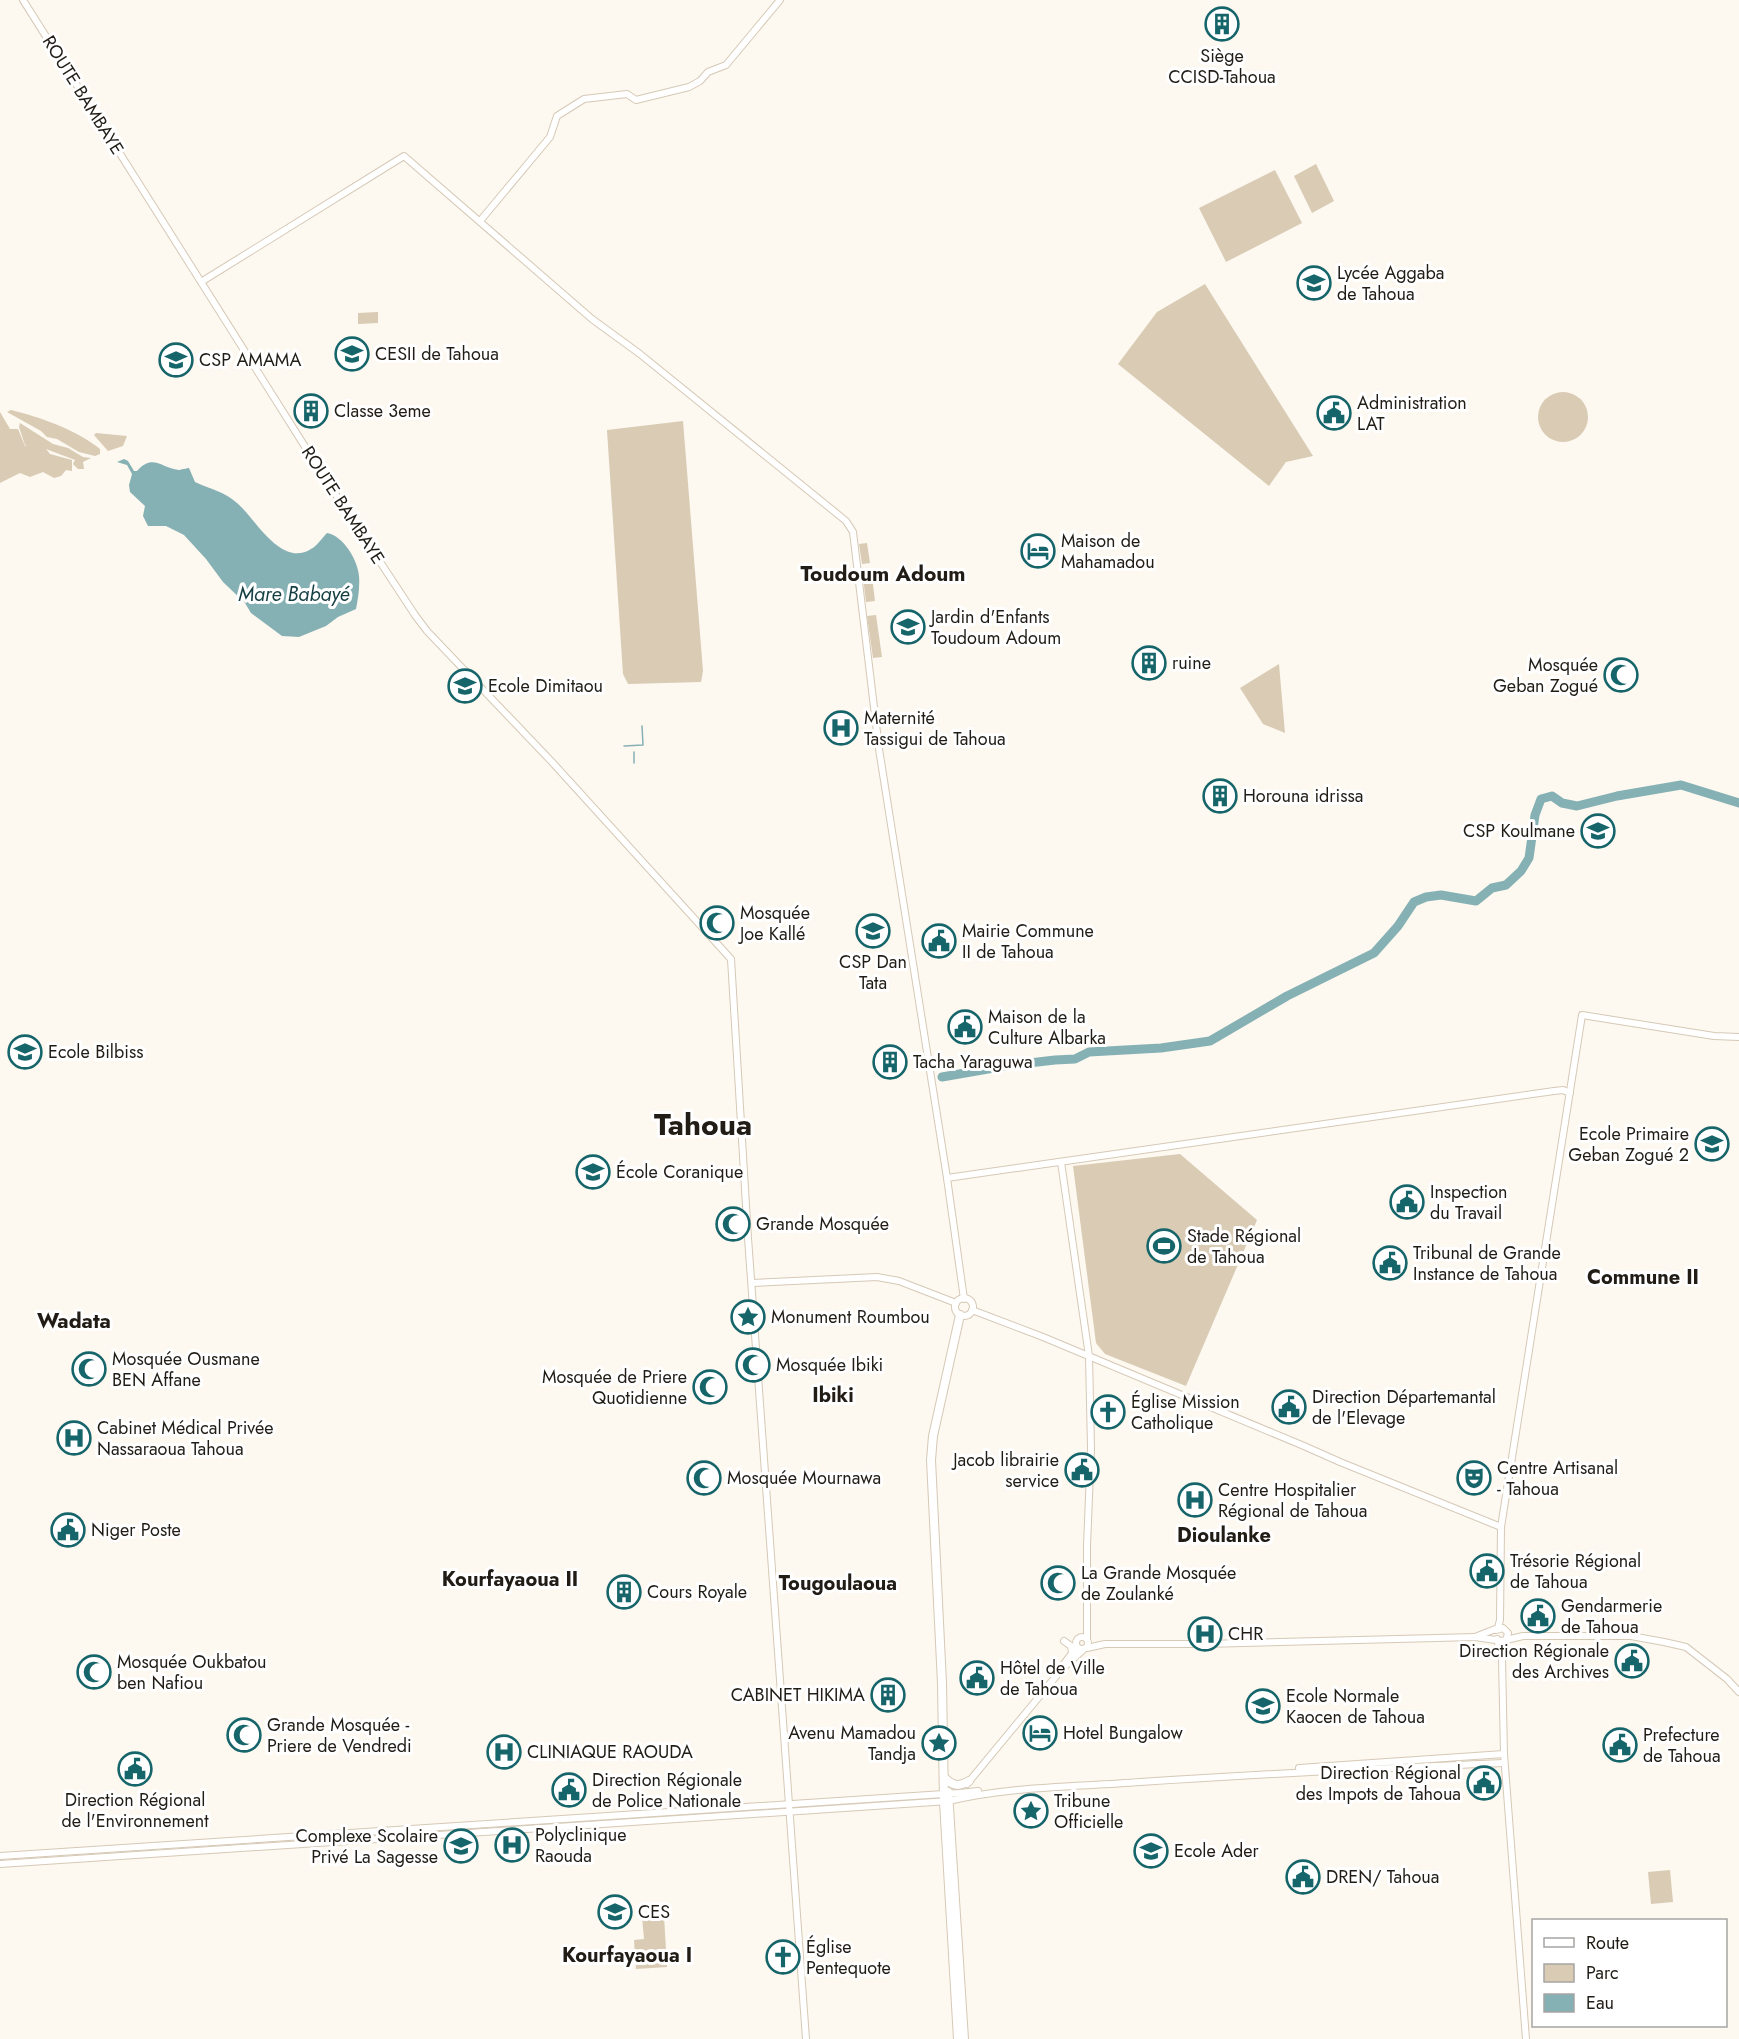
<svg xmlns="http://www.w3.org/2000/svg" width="1739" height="2039" font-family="Jost,sans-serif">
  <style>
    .green { fill: #d9cbb4 }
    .water { fill: #86b1b4 }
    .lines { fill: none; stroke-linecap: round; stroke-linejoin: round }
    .stream { stroke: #86b1b4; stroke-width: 1.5 }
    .river { stroke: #86b1b4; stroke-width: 9 }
    .minor-casing { stroke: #d6c9b6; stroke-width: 8 }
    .major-casing { stroke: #d6c9b6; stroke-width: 10 }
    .minor { stroke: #fff; stroke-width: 6 }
    .major { stroke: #fff; stroke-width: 8 }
    .labels { text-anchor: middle; stroke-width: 6; stroke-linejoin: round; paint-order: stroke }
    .poi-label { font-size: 18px; fill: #211d16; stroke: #fff; text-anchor: start }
    .street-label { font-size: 18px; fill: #211d16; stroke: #fff }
    .water-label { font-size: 20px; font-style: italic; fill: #143e41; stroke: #fff }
    .neighbourhood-label { font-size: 20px; font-weight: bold; fill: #211d16; stroke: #fff }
    .quarter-label { font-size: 21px; font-weight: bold; fill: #211d16; stroke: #fff }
    .town-label { font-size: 30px; font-weight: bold; fill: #211d16; stroke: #fff }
  </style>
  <rect width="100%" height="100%" fill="#fdf8f0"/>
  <g class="green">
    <path d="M1316 164 1334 201 1312 213 1294 176Z"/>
    <path d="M1275 170 1302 223 1226 262 1199 208Z"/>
    <path d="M1205 284 1313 456 1286 462 1269 486 1118 364 1157 312Z"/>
    <path d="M378 312V323L358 324V313Z"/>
    <circle cx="1563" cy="417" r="25"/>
    <path d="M11 410C40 417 77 430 100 449V454L95 456 79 452 57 439 47 437 41 431 7 412Z"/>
    <path d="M0 412 10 429H18L25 446H27L25 445 19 427 20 423 53 444 68 448 83 457 91 458 83 462 84 469H78L73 464 75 460 46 449 50 454 72 460V471L66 470 61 476 54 478 43 472 30 477 20 473 0 483Z"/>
    <path d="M683 421 703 671 701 682 628 684 623 674 607 430Z"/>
    <path d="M96 433 127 436 123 446 108 451 94 435Z"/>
    <path d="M867 543 870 563 862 564 859 544Z"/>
    <path d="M872 577 875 601 866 602 863 578Z"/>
    <path d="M876 615 882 657 873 658 867 616Z"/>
    <path d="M1279 664 1285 733 1263 724 1240 688Z"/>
    <path d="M1180 1154 1257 1220 1186 1386 1105 1354 1096 1343 1073 1166Z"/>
    <path d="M1670 1870 1673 1902 1651 1904 1648 1872Z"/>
    <path d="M664 1916 667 1967 636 1969 634 1940 644 1939 642 1917Z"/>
  </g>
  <path class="water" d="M124 459 128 461 134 471H137C153 453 161 468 179 470 179 470 188 468 189 468L195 482C210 489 225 492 237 503 255 518 281 568 311 549 317 546 322 538 327 533 344 536 358 561 359 576 360 587 358 599 356 609L338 617 326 626 299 637 282 636 251 613 245 603 223 582 206 559 184 535 166 526H148L143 516 145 506 130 492 129 485 132 474 127 465 117 462Z"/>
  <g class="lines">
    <g class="stream">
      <path d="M624 746 643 745 642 726"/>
      <path d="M634 752V763"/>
    </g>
    <path class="river" d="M942 1077 1011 1065 1055 1060 1075 1059 1089 1052 1161 1048 1210 1041 1287 996 1374 953 1398 926 1414 902 1426 897 1441 895 1476 901 1492 888 1506 885 1521 871 1529 858 1535 815 1541 799 1552 796 1562 803 1577 806 1617 796 1681 785 1739 803"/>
    <defs>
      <g id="minor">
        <path d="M23 0 321 472 415 615 427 631 552 762 731 959 748 1238 806 2039"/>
        <path d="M480 221 550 137 557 116 584 99 627 94 636 100 689 87 700 81 708 72 726 65 780 0"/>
        <path d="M201 282 404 156 592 319 640 354 846 521 853 532 879 749 947 1178 964 1299"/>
        <path d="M1061 1162 1089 1356 1091 1448 1087 1546V1639"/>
        <path d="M947 1178 1554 1091 1563 1090 1570 1093"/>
        <path d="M752 1283 877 1277 899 1281 956 1303"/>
        <circle cx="964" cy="1307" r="9"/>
        <path d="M972 1310 1043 1337 1304 1446 1340 1462 1501 1527"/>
        <path d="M1496 1630 1503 1628 1508 1633 1502 1658 1504 1754 1526 2039"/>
        <circle cx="1082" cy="1643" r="6"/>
        <path d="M1475 1637 1498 1628 1500 1620 1501 1527 1582 1015 1714 1036 1739 1037"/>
        <path d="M1497 1639 1502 1658"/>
        <path d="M1064 1641 1071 1646 1072 1653"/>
        <path d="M1087 1648 1105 1644H1205L1475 1637 1502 1641 1523 1636H1631L1664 1642 1686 1647 1727 1679 1739 1692"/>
        <path d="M1063 1665 1077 1647"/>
        <path d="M1299 1768 1504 1754"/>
        <path d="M967 1784 1062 1669 1084 1649"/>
        <path d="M0 1856 959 1793 978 1791"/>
        <path d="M0 1864 949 1801C1011 1786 1077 1787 1140 1782 1261 1774 1383 1768 1504 1763"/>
      </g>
      <g id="major">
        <path d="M946 1779C954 1787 960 1786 969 1781"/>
        <path d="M948 1792 964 2039"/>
        <path d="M958 2039 944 1802 942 1683 931 1460 933 1436 960 1315"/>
      </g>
    </defs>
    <use href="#minor" class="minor-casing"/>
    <use href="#major" class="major-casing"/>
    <use href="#minor" class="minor"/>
    <use href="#major" class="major"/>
  </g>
  <defs>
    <symbol id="building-ring" viewBox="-11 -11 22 22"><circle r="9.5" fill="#fff" stroke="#16656a" stroke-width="1.5"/><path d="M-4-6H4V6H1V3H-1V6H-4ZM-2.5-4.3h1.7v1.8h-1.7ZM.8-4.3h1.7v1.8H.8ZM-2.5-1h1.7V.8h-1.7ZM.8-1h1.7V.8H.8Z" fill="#16656a"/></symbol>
    <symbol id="school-ring" viewBox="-11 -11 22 22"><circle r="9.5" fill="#fff" stroke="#16656a" stroke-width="1.5"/><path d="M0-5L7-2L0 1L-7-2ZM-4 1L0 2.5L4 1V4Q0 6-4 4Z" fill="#16656a"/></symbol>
    <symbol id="civic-ring" viewBox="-11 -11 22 22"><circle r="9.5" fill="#fff" stroke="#16656a" stroke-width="1.5"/><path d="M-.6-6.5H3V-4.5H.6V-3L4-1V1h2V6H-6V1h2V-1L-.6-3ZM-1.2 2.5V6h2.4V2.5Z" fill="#16656a"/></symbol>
    <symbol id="hotel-ring" viewBox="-11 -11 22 22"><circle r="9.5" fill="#fff" stroke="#16656a" stroke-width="1.5"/><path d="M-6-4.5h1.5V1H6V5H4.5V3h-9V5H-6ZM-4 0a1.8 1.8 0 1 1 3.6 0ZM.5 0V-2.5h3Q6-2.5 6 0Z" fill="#16656a"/></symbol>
    <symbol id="mosque-ring" viewBox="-11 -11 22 22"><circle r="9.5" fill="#fff" stroke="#16656a" stroke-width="1.5"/><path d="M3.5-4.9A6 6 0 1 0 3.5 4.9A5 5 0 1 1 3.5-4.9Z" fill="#16656a"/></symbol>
    <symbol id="hospital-ring" viewBox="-11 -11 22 22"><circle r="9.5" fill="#fff" stroke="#16656a" stroke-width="1.5"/><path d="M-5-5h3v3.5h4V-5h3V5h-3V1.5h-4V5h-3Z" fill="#16656a"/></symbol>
    <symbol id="stadium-ring" viewBox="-11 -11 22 22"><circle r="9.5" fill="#fff" stroke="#16656a" stroke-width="1.5"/><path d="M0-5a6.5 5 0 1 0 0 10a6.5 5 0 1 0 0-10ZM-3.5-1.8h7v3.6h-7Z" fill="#16656a"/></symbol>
    <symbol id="sight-ring" viewBox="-11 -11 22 22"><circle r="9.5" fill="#fff" stroke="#16656a" stroke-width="1.5"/><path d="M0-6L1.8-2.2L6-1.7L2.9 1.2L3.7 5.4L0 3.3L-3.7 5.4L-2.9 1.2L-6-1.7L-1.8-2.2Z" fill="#16656a"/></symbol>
    <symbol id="church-ring" viewBox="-11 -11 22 22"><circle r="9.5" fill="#fff" stroke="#16656a" stroke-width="1.5"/><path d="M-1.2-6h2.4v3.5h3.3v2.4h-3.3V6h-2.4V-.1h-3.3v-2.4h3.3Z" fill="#16656a"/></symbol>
    <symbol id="theatre-ring" viewBox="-11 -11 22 22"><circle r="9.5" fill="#fff" stroke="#16656a" stroke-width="1.5"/><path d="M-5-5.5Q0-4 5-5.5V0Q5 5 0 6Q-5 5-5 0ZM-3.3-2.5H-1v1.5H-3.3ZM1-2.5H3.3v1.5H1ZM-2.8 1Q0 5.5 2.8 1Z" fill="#16656a"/></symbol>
    <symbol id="university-ring" viewBox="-11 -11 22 22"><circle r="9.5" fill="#fff" stroke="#16656a" stroke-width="1.5"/><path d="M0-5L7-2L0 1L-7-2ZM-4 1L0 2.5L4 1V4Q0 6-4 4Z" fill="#16656a"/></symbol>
  </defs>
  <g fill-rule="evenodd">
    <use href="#building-ring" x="1203" y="5" width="38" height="38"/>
    <use href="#school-ring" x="1295" y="264" width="38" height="38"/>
    <use href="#school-ring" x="333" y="335" width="38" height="38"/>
    <use href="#school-ring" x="157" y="341" width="38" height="38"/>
    <use href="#building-ring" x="292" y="392" width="38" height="38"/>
    <use href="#civic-ring" x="1315" y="394" width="38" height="38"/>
    <use href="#hotel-ring" x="1019" y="532" width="38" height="38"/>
    <use href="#school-ring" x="889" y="608" width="38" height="38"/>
    <use href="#building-ring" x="1130" y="644" width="38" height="38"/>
    <use href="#mosque-ring" x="1602" y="656" width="38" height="38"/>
    <use href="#school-ring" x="446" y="667" width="38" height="38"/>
    <use href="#hospital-ring" x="822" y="709" width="38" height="38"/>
    <use href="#building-ring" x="1201" y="777" width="38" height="38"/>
    <use href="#school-ring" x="1579" y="812" width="38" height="38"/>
    <use href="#mosque-ring" x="698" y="904" width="38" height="38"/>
    <use href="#school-ring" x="854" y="912" width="38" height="38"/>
    <use href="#civic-ring" x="920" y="922" width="38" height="38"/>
    <use href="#civic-ring" x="946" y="1008" width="38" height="38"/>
    <use href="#school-ring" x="6" y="1033" width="38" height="38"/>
    <use href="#building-ring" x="871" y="1043" width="38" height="38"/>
    <use href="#school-ring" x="1693" y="1125" width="38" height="38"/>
    <use href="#school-ring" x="574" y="1153" width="38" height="38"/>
    <use href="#civic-ring" x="1388" y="1183" width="38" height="38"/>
    <use href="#mosque-ring" x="714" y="1205" width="38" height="38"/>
    <use href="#stadium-ring" x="1145" y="1227" width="38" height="38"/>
    <use href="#civic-ring" x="1371" y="1244" width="38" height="38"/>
    <use href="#sight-ring" x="729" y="1298" width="38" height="38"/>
    <use href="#mosque-ring" x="734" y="1346" width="38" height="38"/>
    <use href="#mosque-ring" x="70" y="1350" width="38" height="38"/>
    <use href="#mosque-ring" x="691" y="1368" width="38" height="38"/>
    <use href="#civic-ring" x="1270" y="1388" width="38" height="38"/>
    <use href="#church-ring" x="1089" y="1393" width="38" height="38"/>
    <use href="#hospital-ring" x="55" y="1419" width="38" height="38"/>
    <use href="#civic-ring" x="1063" y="1451" width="38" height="38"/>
    <use href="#mosque-ring" x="685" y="1459" width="38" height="38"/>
    <use href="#theatre-ring" x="1455" y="1459" width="38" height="38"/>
    <use href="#hospital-ring" x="1176" y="1481" width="38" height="38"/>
    <use href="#civic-ring" x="49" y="1511" width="38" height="38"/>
    <use href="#civic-ring" x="1468" y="1552" width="38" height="38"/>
    <use href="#mosque-ring" x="1039" y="1564" width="38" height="38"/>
    <use href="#building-ring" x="605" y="1573" width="38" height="38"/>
    <use href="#civic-ring" x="1519" y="1597" width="38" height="38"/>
    <use href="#hospital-ring" x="1186" y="1615" width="38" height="38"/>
    <use href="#civic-ring" x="1613" y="1642" width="38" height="38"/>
    <use href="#mosque-ring" x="75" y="1653" width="38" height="38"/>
    <use href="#civic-ring" x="958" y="1659" width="38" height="38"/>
    <use href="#building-ring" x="869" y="1676" width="38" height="38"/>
    <use href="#university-ring" x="1244" y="1687" width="38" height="38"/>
    <use href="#hotel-ring" x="1021" y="1714" width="38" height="38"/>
    <use href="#mosque-ring" x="225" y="1716" width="38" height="38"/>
    <use href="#sight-ring" x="920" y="1724" width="38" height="38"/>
    <use href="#civic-ring" x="1601" y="1726" width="38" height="38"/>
    <use href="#hospital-ring" x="485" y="1733" width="38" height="38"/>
    <use href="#civic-ring" x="116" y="1750" width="38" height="38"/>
    <use href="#civic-ring" x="1465" y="1764" width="38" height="38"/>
    <use href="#civic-ring" x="550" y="1771" width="38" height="38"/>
    <use href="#sight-ring" x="1012" y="1792" width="38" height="38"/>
    <use href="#hospital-ring" x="493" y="1826" width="38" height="38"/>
    <use href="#school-ring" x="442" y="1827" width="38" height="38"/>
    <use href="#school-ring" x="1132" y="1832" width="38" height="38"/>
    <use href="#civic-ring" x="1284" y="1858" width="38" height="38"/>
    <use href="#school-ring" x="596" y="1893" width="38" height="38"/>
    <use href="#church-ring" x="764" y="1938" width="38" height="38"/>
  </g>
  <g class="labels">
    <g class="poi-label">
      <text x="1222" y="62" text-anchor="middle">Siège<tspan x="1222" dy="21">CCISD-Tahoua</tspan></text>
      <text x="1337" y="279">Lycée Aggaba<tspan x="1337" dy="21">de Tahoua</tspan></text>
      <text x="375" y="360">CESII de Tahoua</text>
      <text x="199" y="366">CSP AMAMA</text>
      <text x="1357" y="409">Administration<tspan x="1357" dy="21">LAT</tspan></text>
      <text x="334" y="417">Classe 3eme</text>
      <text x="1061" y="547">Maison de<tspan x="1061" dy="21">Mahamadou</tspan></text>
      <text x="931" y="623">Jardin d'Enfants<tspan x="931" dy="21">Toudoum Adoum</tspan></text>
      <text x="1172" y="669">ruine</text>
      <text x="1598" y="671" text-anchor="end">Mosquée<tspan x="1598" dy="21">Geban Zogué</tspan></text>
      <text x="488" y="692">Ecole Dimitaou</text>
      <text x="864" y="724">Maternité<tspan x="864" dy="21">Tassigui de Tahoua</tspan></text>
      <text x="1243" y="802">Horouna idrissa</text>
      <text x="1575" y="837" text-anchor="end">CSP Koulmane</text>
      <text x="740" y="919">Mosquée<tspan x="740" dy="21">Joe Kallé</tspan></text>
      <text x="962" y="937">Mairie Commune<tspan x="962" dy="21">II de Tahoua</tspan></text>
      <text x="873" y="968" text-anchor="middle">CSP Dan<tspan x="873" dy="21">Tata</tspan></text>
      <text x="988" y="1023">Maison de la<tspan x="988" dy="21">Culture Albarka</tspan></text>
      <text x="48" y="1058">Ecole Bilbiss</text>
      <text x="913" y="1068">Tacha Yaraguwa</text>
      <text x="1689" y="1140" text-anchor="end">Ecole Primaire<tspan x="1689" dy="21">Geban Zogué 2</tspan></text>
      <text x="616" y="1178">École Coranique</text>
      <text x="1430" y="1198">Inspection<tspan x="1430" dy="21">du Travail</tspan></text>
      <text x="756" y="1230">Grande Mosquée</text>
      <text x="1187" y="1242">Stade Régional<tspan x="1187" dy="21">de Tahoua</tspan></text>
      <text x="1413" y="1259">Tribunal de Grande<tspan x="1413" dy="21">Instance de Tahoua</tspan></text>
      <text x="771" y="1323">Monument Roumbou</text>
      <text x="112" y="1365">Mosquée Ousmane<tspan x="112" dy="21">BEN Affane</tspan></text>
      <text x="776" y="1371">Mosquée Ibiki</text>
      <text x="687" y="1383" text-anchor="end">Mosquée de Priere<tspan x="687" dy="21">Quotidienne</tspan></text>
      <text x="1312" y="1403">Direction Départemantal<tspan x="1312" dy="21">de l'Elevage</tspan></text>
      <text x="1131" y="1408">Église Mission<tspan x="1131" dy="21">Catholique</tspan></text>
      <text x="97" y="1434">Cabinet Médical Privée<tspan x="97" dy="21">Nassaraoua Tahoua</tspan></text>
      <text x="1059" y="1466" text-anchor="end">Jacob librairie<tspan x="1059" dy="21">service</tspan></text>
      <text x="1497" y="1474">Centre Artisanal<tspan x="1497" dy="21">- Tahoua</tspan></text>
      <text x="727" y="1484">Mosquée Mournawa</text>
      <text x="1218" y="1496">Centre Hospitalier<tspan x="1218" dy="21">Régional de Tahoua</tspan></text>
      <text x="91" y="1536">Niger Poste</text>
      <text x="1510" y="1567">Trésorie Régional<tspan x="1510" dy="21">de Tahoua</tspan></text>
      <text x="1081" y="1579">La Grande Mosquée<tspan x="1081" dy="21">de Zoulanké</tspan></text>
      <text x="647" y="1598">Cours Royale</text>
      <text x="1561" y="1612">Gendarmerie<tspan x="1561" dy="21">de Tahoua</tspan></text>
      <text x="1228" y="1640">CHR</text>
      <text x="1609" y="1657" text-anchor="end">Direction Régionale<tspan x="1609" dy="21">des Archives</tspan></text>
      <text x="117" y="1668">Mosquée Oukbatou<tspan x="117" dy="21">ben Nafiou</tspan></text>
      <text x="1000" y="1674">Hôtel de Ville<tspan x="1000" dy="21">de Tahoua</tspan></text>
      <text x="865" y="1701" text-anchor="end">CABINET HIKIMA</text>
      <text x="1286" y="1702">Ecole Normale<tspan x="1286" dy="21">Kaocen de Tahoua</tspan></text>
      <text x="267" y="1731">Grande Mosquée -<tspan x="267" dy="21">Priere de Vendredi</tspan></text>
      <text x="916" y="1739" text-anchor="end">Avenu Mamadou<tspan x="916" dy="21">Tandja</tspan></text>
      <text x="1063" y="1739">Hotel Bungalow</text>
      <text x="1643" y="1741">Prefecture<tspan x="1643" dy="21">de Tahoua</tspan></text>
      <text x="527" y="1758">CLINIAQUE RAOUDA</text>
      <text x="1461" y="1779" text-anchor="end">Direction Régional<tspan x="1461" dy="21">des Impots de Tahoua</tspan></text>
      <text x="592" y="1786">Direction Régionale<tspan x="592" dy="21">de Police Nationale</tspan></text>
      <text x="135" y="1806" text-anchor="middle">Direction Régional<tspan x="135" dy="21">de l'Environnement</tspan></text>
      <text x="1054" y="1807">Tribune<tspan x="1054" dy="21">Officielle</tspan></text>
      <text x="535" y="1841">Polyclinique<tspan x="535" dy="21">Raouda</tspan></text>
      <text x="438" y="1842" text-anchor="end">Complexe Scolaire<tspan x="438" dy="21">Privé La Sagesse</tspan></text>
      <text x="1174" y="1857">Ecole Ader</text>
      <text x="1326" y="1883">DREN/ Tahoua</text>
      <text x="638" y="1918">CES</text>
      <text x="806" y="1953">Église<tspan x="806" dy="21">Pentequote</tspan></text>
    </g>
    <g class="street-label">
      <text transform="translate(83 95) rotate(58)" y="6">ROUTE BAMBAYE</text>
      <text transform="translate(343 505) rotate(57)" y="6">ROUTE BAMBAYE</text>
    </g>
    <g class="water-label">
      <text x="294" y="601">Mare Babayé</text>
    </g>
    <g class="neighbourhood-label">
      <text x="1643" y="1284">Commune II</text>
      <text x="833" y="1402">Ibiki</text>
      <text x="1224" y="1542">Dioulanke</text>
      <text x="510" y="1586">Kourfayaoua II</text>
      <text x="838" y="1590">Tougoulaoua</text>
      <text x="627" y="1962">Kourfayaoua I</text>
    </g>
    <g class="quarter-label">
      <text x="883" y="581">Toudoum Adoum</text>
      <text x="74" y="1328">Wadata</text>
    </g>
    <g class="town-label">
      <text x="703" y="1135">Tahoua</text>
    </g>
  </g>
  <rect x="1532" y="1919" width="195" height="108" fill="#ffffff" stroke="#a6a5a2" stroke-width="1.5"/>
  <rect x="1544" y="1938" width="30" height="9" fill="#ffffff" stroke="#a6a5a2" stroke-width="1.5"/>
  <text x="1586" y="1949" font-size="18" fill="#211d16">Route</text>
  <rect x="1544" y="1964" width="30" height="18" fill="#d9cbb4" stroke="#a6a5a2" stroke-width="1.5"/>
  <text x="1586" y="1979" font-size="18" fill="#211d16">Parc</text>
  <rect x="1544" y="1994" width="30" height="18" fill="#86b1b4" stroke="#a6a5a2" stroke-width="1.5"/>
  <text x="1586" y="2009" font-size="18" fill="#211d16">Eau</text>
</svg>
